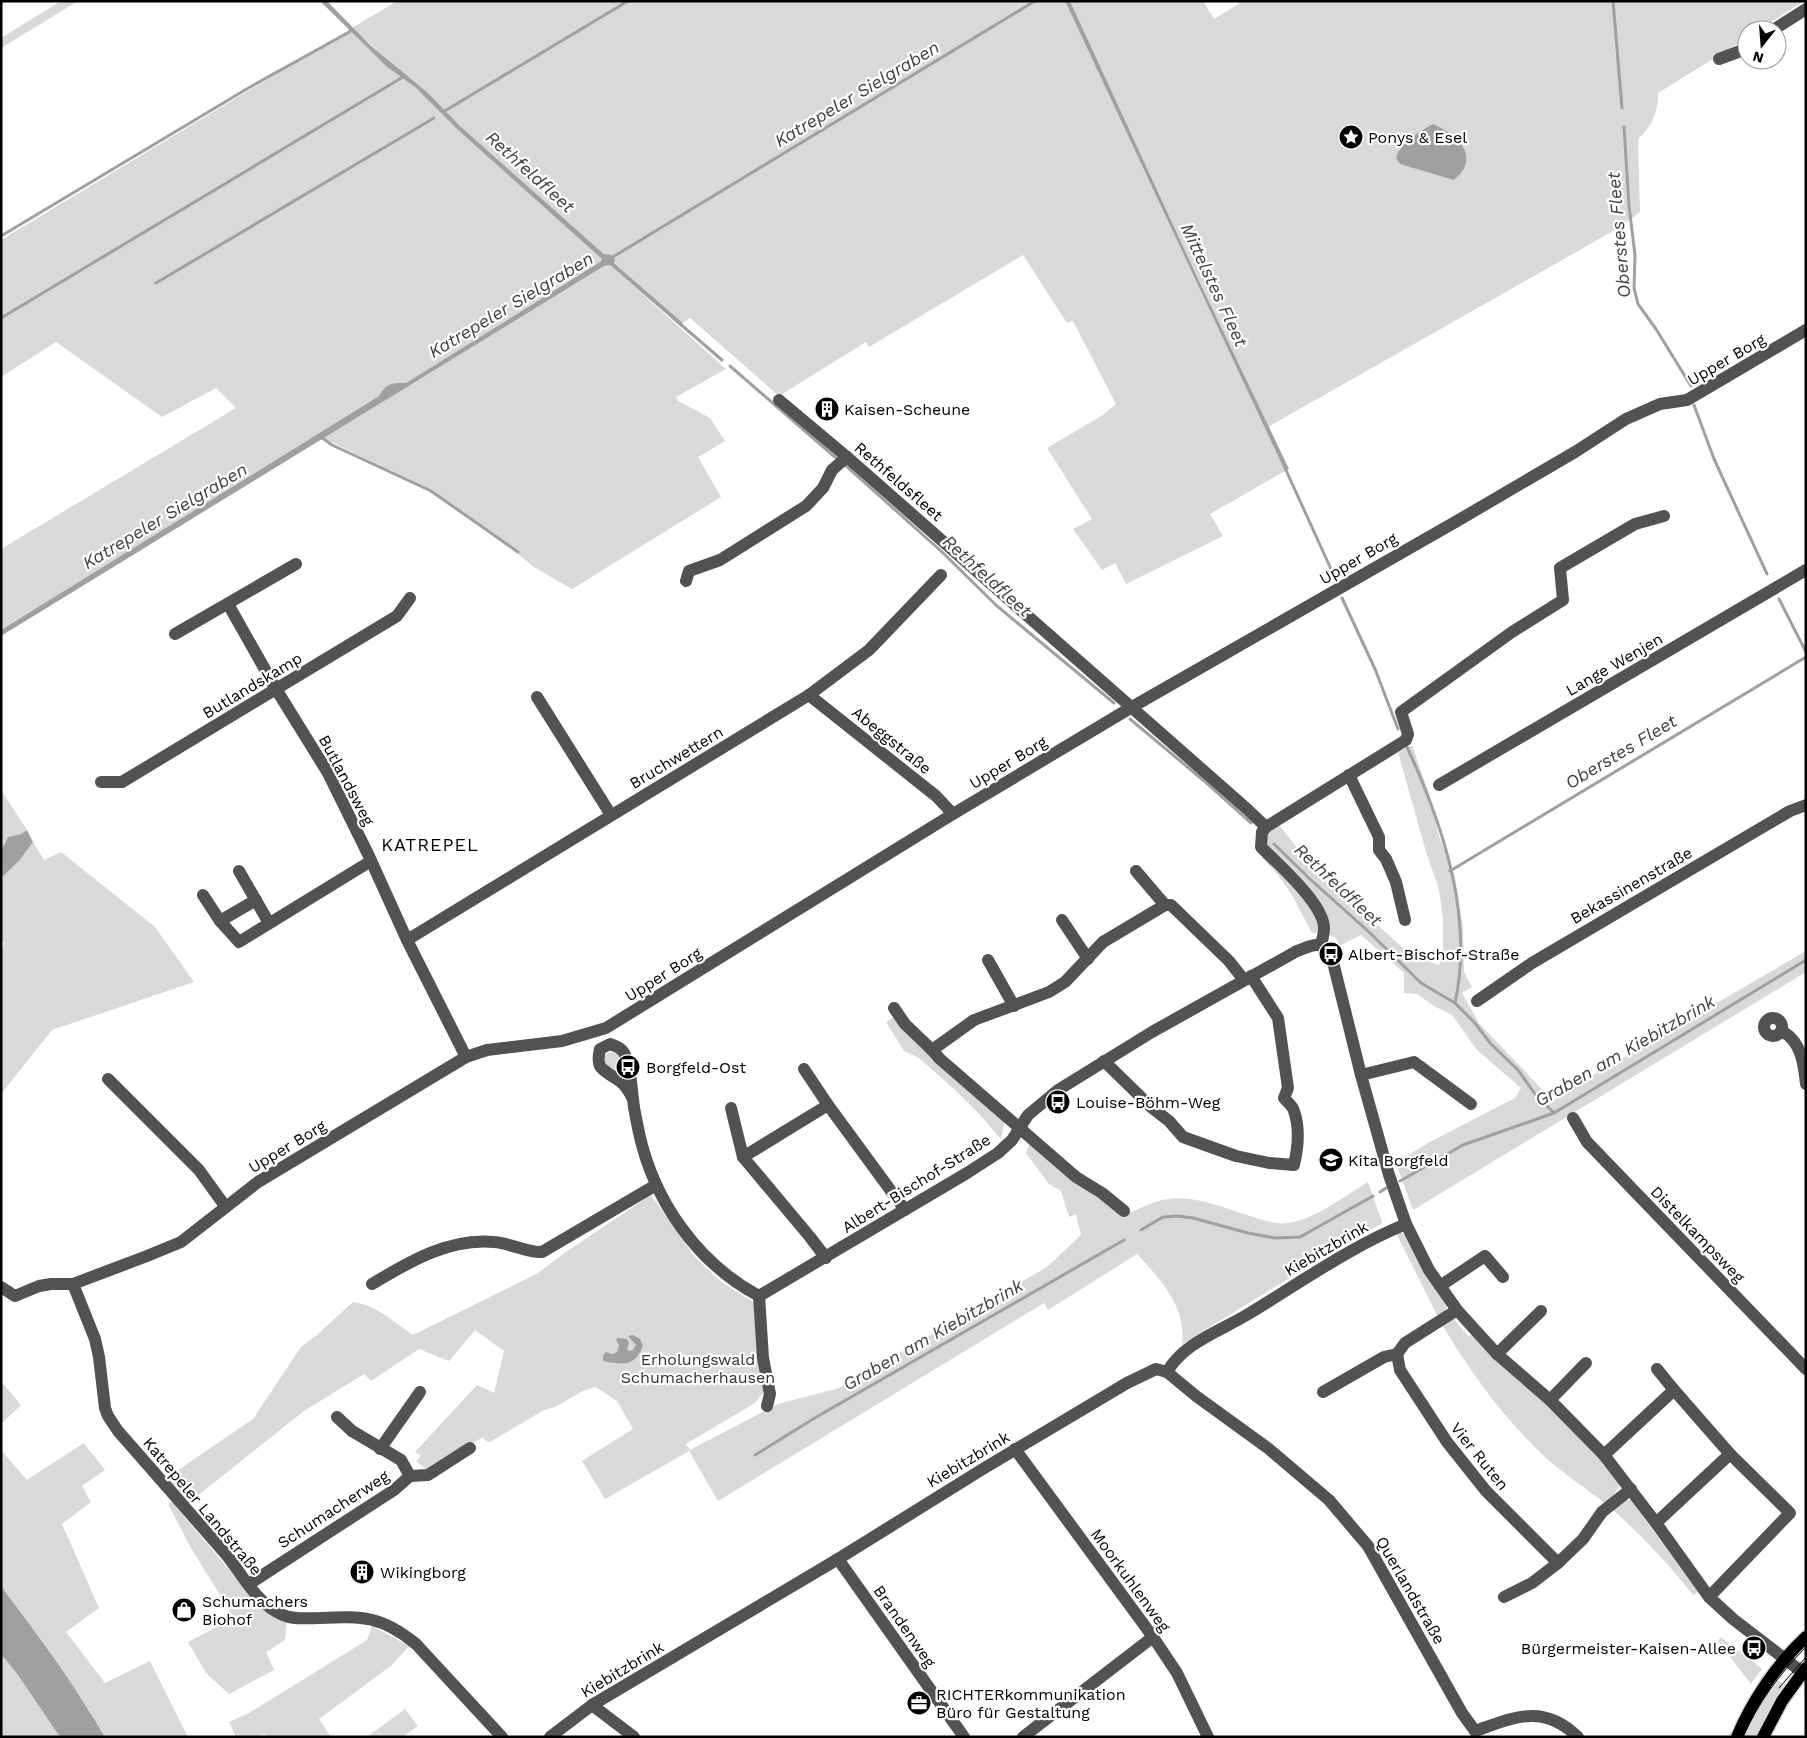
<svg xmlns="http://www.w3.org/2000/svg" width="1807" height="1738" font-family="'Work Sans',sans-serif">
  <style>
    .green { fill: #d9d9d9; fill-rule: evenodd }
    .water { fill: #a0a0a0 }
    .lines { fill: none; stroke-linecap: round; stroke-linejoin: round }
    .stream { stroke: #a0a0a0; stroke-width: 3 }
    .major-casing { stroke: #dbdbdb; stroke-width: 15 }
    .minor { stroke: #525252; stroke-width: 12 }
    .major { stroke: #000; stroke-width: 12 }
    .tram { stroke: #000; stroke-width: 1 }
    .labels { text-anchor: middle; stroke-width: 4.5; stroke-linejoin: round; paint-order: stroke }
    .poi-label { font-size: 16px; fill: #000; stroke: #fff; text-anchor: start }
    .street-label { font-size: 16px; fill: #000; stroke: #fff }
    .park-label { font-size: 16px; fill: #303030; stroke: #fff }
    .water-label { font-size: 18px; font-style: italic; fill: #414141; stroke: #fff }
    .neighbourhood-label { font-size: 18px; letter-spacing: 1px; fill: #000; stroke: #fff }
  </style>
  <rect width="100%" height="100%" fill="#fff"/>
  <g class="green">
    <path d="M61 1H78L1 48V38Z"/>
    <path d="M397 1H1065L1285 471 1210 514 1223 536 1126 584 1115 563 1102 570 1073 529 1092 519 1047 448 1103 415 1116 404 1073 321 1067 323 1023 255 869 347 866 342 779 396 690 318 683 323 552 208 460 126 428 93 397 68 352 28Z"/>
    <path d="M1070 1H1203L1214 19 1243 1H1804L1759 30H1747V38L1658 93C1659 110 1651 128 1638 139L1640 212 1622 226 1268 427 1199 281Z"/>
    <path d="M349 30 387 67 415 87 458 130 602 258 600 262 406 383C392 383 386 385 379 396L1 630V549L236 408 216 388 162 417 56 342 1 377V240Z"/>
    <path d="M610 265 726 369 676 397 678 401 710 418 725 441 698 457 721 497 572 589 534 567 504 543 433 492 327 440H320L604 266Z"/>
    <path d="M1412 745 1431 800 1439 836 1455 876 1463 928 1464 972 1472 987 1462 993 1479 1023 1553 1101 1590 1077 1806 951V972L1413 1210 1396 1163 1428 1143 1515 1098 1521 1088 1477 1050 1452 1015 1434 1006 1417 994 1404 993V973L1361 935 1339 946 1336 938 1329 935 1266 846 1267 833 1279 825 1309 863 1412 956 1439 965 1443 952V920L1439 889 1426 852 1398 752Z"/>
    <path d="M1 790 27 830 21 834 8 837 1 851Z"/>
    <path d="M33 842 44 860 61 852 155 927 194 982 52 1030 1 1094V951L4 944 1 938V878L19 861Z"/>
    <path d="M1261 857H1264L1312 908 1320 933H1312L1292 895 1278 875Z"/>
    <path d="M896 1016 1005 1119 1001 1139 981 1116 954 1089 919 1058 904 1051 886 1022Z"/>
    <path d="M612 1052 618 1055 623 1068 622 1073 618 1074 604 1064V1056L608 1053Z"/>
    <path d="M1030 1141 1125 1215C1139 1209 1153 1201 1168 1199 1195 1195 1224 1208 1250 1216 1261 1219 1275 1225 1287 1223 1313 1221 1346 1195 1368 1182L1382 1222 1381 1224 1348 1242 1182 1344C1187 1307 1160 1279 1137 1254L1048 1310 1044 1303 718 1501 689 1451 605 1499 582 1461 633 1429 617 1401 596 1387C577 1390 563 1407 544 1410L490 1442 486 1441 483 1437 429 1472 416 1461 421 1456 415 1452 477 1385 494 1393 504 1351 475 1330 449 1361 419 1349 371 1381 364 1374 304 1411 186 1505 165 1479 253 1419 301 1347 317 1335 353 1302C376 1305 394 1322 413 1335L538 1273 563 1254 651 1195 694 1256 720 1281 756 1304 764 1392 755 1403 686 1444 690 1450 778 1404 839 1388 1047 1267 1081 1235 1076 1214 1069 1217 1061 1191 1049 1184 1026 1153ZM631 1339 643 1346 615 1363 606 1352 613 1354 617 1352 619 1345 629 1343 627 1350 632 1351 637 1345Z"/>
    <path d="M1401 1232 1406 1236 1447 1306 1445 1313 1439 1319 1396 1233Z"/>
    <path d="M1454 1319 1468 1336 1471 1335C1523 1382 1579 1428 1621 1485L1606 1504C1587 1489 1565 1475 1546 1458 1504 1419 1471 1373 1441 1323Z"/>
    <path d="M1 1381 21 1405 1 1424Z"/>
    <path d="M84 1443 105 1470 82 1486 91 1502 62 1524 99 1608 66 1632 105 1683 150 1661 188 1737H105L89 1710 40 1638 1 1586V1450L27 1480Z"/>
    <path d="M1623 1500H1631L1698 1592 1693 1595C1668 1563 1641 1535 1611 1508Z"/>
    <path d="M172 1502 242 1585 287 1621 285 1640 266 1652 274 1670 229 1694 206 1673 188 1642 234 1618 191 1548 168 1504Z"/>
    <path d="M372 1626 409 1646 392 1665 319 1719 331 1737H267L265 1734 259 1737H236L229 1722 249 1713 367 1640Z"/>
    <path d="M1721 1637 1762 1669 1751 1684 1718 1641Z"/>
    <path d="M1 1654 18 1675 60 1737H1Z"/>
    <path d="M1775 1678 1784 1685 1757 1737H1740Z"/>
    <path d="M405 1709 418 1726 403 1737H367Z"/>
  </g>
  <g class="water">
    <path d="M320 1H327L370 45 428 93 460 126 604 254 611 255 615 260 614 263 683 323 679 325 610 265 604 266 1 636V630L379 396C387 383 391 383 406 383L600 262 602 259 458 130 415 87 387 67Z"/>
    <path d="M1065 1H1070L1199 281 1289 469 1285 471Z"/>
    <path d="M1433 124C1458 135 1482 157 1454 180L1400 164 1396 158C1401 142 1419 132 1433 124Z"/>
    <path d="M27 830 33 842 19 861 1 878V851L8 837 21 834Z"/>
    <path d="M633 1335 640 1339 643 1346C634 1367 624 1365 603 1361V1355L606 1352 613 1354 617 1352 619 1345 616 1340 618 1338 627 1339 629 1343 627 1350 632 1351 636 1345 628 1336Z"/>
    <path d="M1 1586C38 1635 74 1684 105 1737H60L18 1675 1 1654Z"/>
  </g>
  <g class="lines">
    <g class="stream">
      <path d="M1613 1 1622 108"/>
      <path d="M443 112 628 1"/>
      <path d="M1624 127 1629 206 1635 255 1634 288 1638 304 1656 329 1691 386"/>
      <path d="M1 236 250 87 351 31"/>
      <path d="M611 258 1035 1"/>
      <path d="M156 283 434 118"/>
      <path d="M1 318 403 77"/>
      <path d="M679 323 722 360"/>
      <path d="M730 366 836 458"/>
      <path d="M1694 405 1714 459 1767 574"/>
      <path d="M321 437 332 445 431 491 518 552"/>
      <path d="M845 465 942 552 997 606 1114 703"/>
      <path d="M1285 468 1336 580"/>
      <path d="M1342 598 1375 669 1398 729"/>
      <path d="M1779 599 1806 652"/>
      <path d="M1130 719 1203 780 1251 823"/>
      <path d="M1407 747C1443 825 1474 917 1455 1003"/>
      <path d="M1274 844 1311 880 1368 931 1421 983 1455 1003 1474 1022 1491 1044 1518 1070 1535 1094 1554 1113"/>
      <path d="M1450 871 1806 657"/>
      <path d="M1400 1181 1463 1145 1554 1113 1806 960"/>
      <path d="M1380 1192 1386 1188"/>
      <path d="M1141 1230 1163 1217 1178 1216 1193 1218 1248 1233 1275 1238 1300 1237 1373 1196"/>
      <path d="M755 1455 813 1419 1124 1240"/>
    </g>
    <defs>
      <g id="major">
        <path d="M1737 1737C1752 1701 1777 1664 1806 1637"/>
        <path d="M1763 1737 1782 1701 1806 1668"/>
      </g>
    </defs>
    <use href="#major" class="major-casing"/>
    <g class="minor">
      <path d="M1773 30 1806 9"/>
      <path d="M1719 59 1738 52 1747 47"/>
      <path d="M779 400 847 457 1247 809 1266 827 1262 832 1261 847C1278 864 1325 905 1324 929 1324 934 1322 940 1321 945"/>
      <path d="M686 581 689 571 720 560 806 506 823 488 832 470 847 457"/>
      <path d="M228 604 276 689 328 773 368 854 407 940 466 1057"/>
      <path d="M175 634 296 564"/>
      <path d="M809 695 936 796 953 814"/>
      <path d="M537 697 611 815"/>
      <path d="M1349 775 1379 837V850L1386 859 1396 882 1405 920"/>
      <path d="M101 782H122L397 616 410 598"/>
      <path d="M1439 785 1806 570"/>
      <path d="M1266 827 1406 740 1408 734 1401 712 1512 632 1563 600 1560 568 1635 524 1664 516"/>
      <path d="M239 871 269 923"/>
      <path d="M1136 871 1165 905"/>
      <path d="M203 895 220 921 239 942 371 861"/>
      <path d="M1062 920 1088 959"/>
      <path d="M220 921 256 900"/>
      <path d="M407 940 809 695 869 650 941 575"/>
      <path d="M988 960 1014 1006"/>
      <path d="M1477 1001 1532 963 1790 811 1806 805"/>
      <path d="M894 1008 905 1024 932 1050"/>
      <circle cx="1773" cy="1027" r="9"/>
      <path d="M1781 1031C1801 1040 1804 1064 1806 1084"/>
      <path d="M1104 1061 1151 1107 1169 1121 1183 1137 1236 1156 1269 1163 1294 1165C1298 1148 1300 1128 1294 1111 1293 1106 1287 1102 1284 1098L1288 1088 1278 1018 1251 976"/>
      <path d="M804 1069 828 1105"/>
      <path d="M1361 1075 1414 1062 1471 1104"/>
      <path d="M108 1079 199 1170 225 1206"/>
      <path d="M633 1099C629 1091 625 1084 618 1080 603 1069 595 1070 600 1049L610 1044C616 1046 622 1048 625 1055 631 1068 631 1085 633 1099 634 1111 637 1122 639 1133 654 1201 697 1263 759 1296L967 1173 998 1153 1012 1140 1028 1115 1058 1090 1152 1032 1297 951C1311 946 1320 939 1331 954L1361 1075 1389 1175 1406 1224 1429 1270 1457 1310 1497 1354 1550 1400 1604 1455 1656 1523 1709 1597 1733 1619 1802 1672"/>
      <path d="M731 1108 743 1157"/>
      <path d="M1573 1118 1587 1142 1806 1369"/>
      <path d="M1124 1211 1102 1193 1076 1177 940 1059 932 1050 974 1020 1049 992 1065 982 1103 942 1165 905H1171L1229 961 1244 980"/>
      <path d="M826 1258 810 1237 743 1157 828 1105 905 1210"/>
      <path d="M73 1284 95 1339 99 1357 105 1408 108 1416 118 1431C153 1471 188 1511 224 1552 242 1573 255 1603 283 1615 294 1620 308 1618 320 1618 363 1616 382 1616 416 1644L502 1737"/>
      <path d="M372 1284C409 1262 448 1238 494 1242 510 1243 527 1253 542 1252L656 1185"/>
      <path d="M1440 1286 1485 1256 1503 1277"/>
      <path d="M1 1287 15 1296 39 1286 51 1284H73L147 1256 181 1242 258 1182 466 1057 487 1050 562 1041 606 1028 953 814 1132 707 1457 521 1575 452 1626 419 1660 404 1687 400 1806 330"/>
      <path d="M759 1296 763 1358 770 1394 767 1406"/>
      <path d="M1397 1354 1400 1370 1447 1442 1486 1491 1558 1563"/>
      <path d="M1497 1354 1541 1311"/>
      <path d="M1657 1369 1674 1390"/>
      <path d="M1167 1372C1184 1342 1221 1331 1250 1313 1301 1282 1350 1247 1406 1224"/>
      <path d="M1323 1392 1384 1357 1397 1354 1405 1343 1457 1310"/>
      <path d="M1550 1400 1586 1363"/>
      <path d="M337 1417 352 1431 401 1460 410 1476"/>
      <path d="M380 1449 420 1392"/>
      <path d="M1015 1449 1153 1637 1177 1673 1208 1737"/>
      <path d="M1604 1455 1674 1390 1730 1454"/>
      <path d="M1656 1523 1730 1454 1790 1513 1709 1597"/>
      <path d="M838 1559 964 1737"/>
      <path d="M249 1584 394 1490 410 1476 428 1475 470 1448"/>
      <path d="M1504 1597 1532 1583 1558 1563 1583 1539 1602 1512 1631 1489"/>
      <path d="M592 1705 634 1737"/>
      <path d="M1475 1731C1515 1717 1543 1703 1578 1737"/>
      <path d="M550 1737 592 1705 838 1559 986 1467 1127 1383 1156 1369 1167 1372 1196 1396 1269 1449 1329 1500 1368 1546 1462 1713 1475 1731"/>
      <path d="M1023 1737 1153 1637"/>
    </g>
    <use href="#major" class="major"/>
    <g class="tram">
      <path d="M1779 1688 1806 1657"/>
      <path d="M1743 1737C1758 1703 1780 1673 1806 1647"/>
    </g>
  </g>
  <defs>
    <symbol id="sight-disc" viewBox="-11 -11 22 22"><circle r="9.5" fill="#000" stroke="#fff"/><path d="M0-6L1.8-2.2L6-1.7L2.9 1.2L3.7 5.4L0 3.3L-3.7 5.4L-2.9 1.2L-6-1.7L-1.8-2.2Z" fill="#fff"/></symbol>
    <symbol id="building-disc" viewBox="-11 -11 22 22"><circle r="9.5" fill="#000" stroke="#fff"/><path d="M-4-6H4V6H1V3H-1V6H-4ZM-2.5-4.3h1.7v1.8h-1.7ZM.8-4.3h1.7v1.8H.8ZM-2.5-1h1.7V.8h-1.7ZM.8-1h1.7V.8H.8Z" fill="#fff"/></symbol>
    <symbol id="bus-disc" viewBox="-11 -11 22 22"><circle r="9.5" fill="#000" stroke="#fff"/><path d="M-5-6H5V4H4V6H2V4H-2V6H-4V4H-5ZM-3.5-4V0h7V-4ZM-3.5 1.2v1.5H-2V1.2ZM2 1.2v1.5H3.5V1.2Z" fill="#fff"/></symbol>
    <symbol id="school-disc" viewBox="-11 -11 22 22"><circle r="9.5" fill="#000" stroke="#fff"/><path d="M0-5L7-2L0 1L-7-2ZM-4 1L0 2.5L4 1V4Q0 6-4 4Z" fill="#fff"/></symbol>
    <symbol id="shop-disc" viewBox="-11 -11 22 22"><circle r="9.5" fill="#000" stroke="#fff"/><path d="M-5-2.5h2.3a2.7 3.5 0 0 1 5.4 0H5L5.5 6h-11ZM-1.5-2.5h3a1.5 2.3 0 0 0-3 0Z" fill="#fff"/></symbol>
    <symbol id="office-disc" viewBox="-11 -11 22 22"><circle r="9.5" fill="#000" stroke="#fff"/><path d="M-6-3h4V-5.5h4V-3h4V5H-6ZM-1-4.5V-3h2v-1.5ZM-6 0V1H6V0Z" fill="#fff"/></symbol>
  </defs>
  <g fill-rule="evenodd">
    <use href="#sight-disc" x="1337" y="123" width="28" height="28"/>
    <use href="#building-disc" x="813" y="395" width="28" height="28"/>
    <use href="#bus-disc" x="1317" y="940" width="28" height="28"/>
    <use href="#bus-disc" x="614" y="1053" width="28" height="28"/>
    <use href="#bus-disc" x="1044" y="1088" width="28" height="28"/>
    <use href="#school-disc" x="1317" y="1146" width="28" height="28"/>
    <use href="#building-disc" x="348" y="1558" width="28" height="28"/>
    <use href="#shop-disc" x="170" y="1596" width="28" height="28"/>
    <use href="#bus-disc" x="1740" y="1634" width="28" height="28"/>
    <use href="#office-disc" x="905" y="1689" width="28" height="28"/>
  </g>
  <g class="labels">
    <g class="poi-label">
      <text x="1368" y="143">Ponys &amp; Esel</text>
      <text x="844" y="415">Kaisen-Scheune</text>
      <text x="1348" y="960">Albert-Bischof-Straße</text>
      <text x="646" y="1073">Borgfeld-Ost</text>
      <text x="1076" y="1108">Louise-Böhm-Weg</text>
      <text x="1348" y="1166">Kita Borgfeld</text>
      <text x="380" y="1578">Wikingborg</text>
      <text x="202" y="1607">Schumachers<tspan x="202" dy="18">Biohof</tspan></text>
      <text x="1736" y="1654" text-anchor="end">Bürgermeister-Kaisen-Allee</text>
      <text x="936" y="1700">RICHTERkommunikation<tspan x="936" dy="18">Büro für Gestaltung</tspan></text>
    </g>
    <g class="street-label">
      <text transform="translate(1726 359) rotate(-30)" y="6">Upper Borg</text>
      <text transform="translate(899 481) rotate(41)" y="6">Rethfeldsfleet</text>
      <text transform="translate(1358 558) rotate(-30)" y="6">Upper Borg</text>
      <text transform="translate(1614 664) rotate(-30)" y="6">Lange Wenjen</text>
      <text transform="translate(252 685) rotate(-31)" y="6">Butlandskamp</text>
      <text transform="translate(892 740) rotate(39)" y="6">Abeggstraße</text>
      <text transform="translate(676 757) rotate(-31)" y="6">Bruchwettern</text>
      <text transform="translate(1008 762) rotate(-31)" y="6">Upper Borg</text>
      <text transform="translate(347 780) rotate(62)" y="6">Butlandsweg</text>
      <text transform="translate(1631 885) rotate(-30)" y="6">Bekassinenstraße</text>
      <text transform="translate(663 974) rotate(-32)" y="6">Upper Borg</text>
      <text transform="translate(287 1146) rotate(-31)" y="6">Upper Borg</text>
      <text transform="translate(916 1183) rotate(-32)" y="6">Albert-Bischof-Straße</text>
      <text transform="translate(1698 1234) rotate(46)" y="6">Distelkampsweg</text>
      <text transform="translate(1326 1248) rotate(-30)" y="6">Kiebitzbrink</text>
      <text transform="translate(1480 1456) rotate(51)" y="6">Vier Ruten</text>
      <text transform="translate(968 1459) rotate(-31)" y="6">Kiebitzbrink</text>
      <text transform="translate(203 1506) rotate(50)" y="6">Katrepeler Landstraße</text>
      <text transform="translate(333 1509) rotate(-33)" y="6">Schumacherweg</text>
      <text transform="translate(1131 1580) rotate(54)" y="6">Moorkuhlenweg</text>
      <text transform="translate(1411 1590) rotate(60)" y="6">Querlandstraße</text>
      <text transform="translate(905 1626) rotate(55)" y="6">Brandenweg</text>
      <text transform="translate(622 1669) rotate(-31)" y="6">Kiebitzbrink</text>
    </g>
    <g class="park-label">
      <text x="698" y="1365">Erholungswald<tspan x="698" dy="18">Schumacherhausen</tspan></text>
    </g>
    <g class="water-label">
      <text transform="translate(857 94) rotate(-31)" y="6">Katrepeler Sielgraben</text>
      <text transform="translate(530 172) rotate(42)" y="6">Rethfeldfleet</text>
      <text transform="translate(1619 235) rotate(-95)" y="6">Oberstes Fleet</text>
      <text transform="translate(1214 285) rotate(65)" y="6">Mittelstes Fleet</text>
      <text transform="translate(511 305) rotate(-31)" y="6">Katrepeler Sielgraben</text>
      <text transform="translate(165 516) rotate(-31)" y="6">Katrepeler Sielgraben</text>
      <text transform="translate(987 576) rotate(42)" y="6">Rethfeldfleet</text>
      <text transform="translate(1621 752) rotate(-31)" y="6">Oberstes Fleet</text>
      <text transform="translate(1338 885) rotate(43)" y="6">Rethfeldfleet</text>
      <text transform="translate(1625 1051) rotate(-30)" y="6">Graben am Kiebitzbrink</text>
      <text transform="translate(933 1335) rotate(-30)" y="6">Graben am Kiebitzbrink</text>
    </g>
    <g class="neighbourhood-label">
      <text x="430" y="851">KATREPEL</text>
    </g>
  </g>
  <rect width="1807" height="1738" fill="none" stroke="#000000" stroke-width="5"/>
  <g transform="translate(1762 45) rotate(197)"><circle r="24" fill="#ffffff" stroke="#999999"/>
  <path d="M0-4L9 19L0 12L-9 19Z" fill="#000000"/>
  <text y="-8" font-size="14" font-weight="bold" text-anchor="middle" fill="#000000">N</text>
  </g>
</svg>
